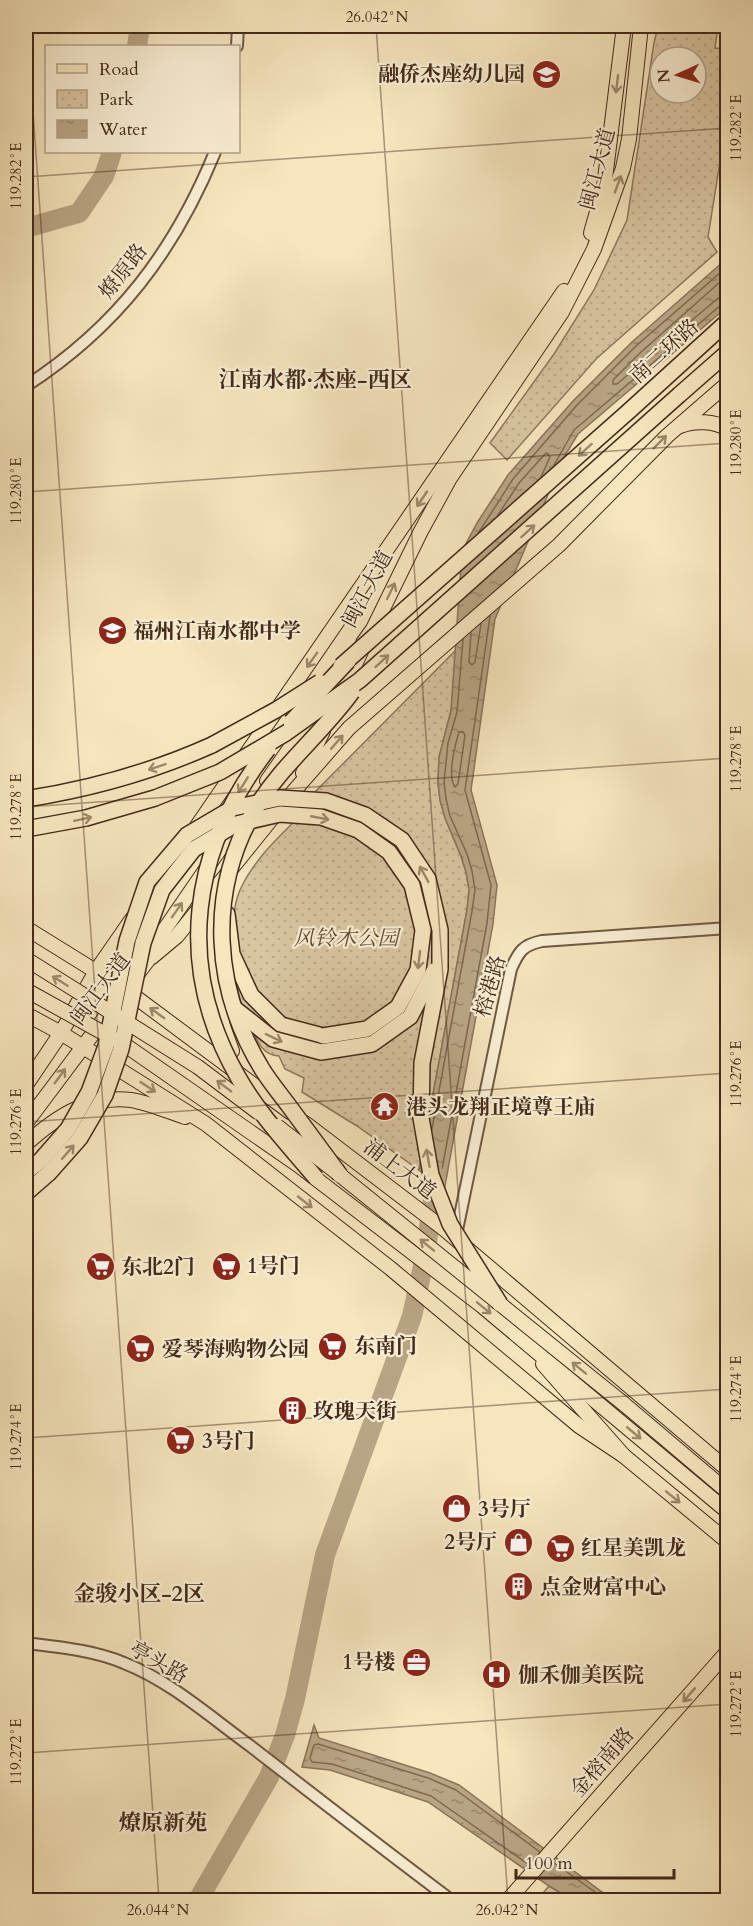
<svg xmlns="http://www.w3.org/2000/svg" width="753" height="1926" font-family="Cardo,'Noto Serif SC',serif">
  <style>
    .park { fill: url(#park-dots); stroke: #8e785d; stroke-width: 1.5; fill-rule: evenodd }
    .water { fill: url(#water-ripples); stroke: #8a745a; stroke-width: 1.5 }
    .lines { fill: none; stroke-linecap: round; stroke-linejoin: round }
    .shore { stroke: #7e684f; stroke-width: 1.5 }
    .river { stroke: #b9a585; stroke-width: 20 }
    .minor-casing { stroke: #705942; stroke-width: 14 }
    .major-casing { stroke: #442a19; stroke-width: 16 }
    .highway-casing { stroke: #442a19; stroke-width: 18 }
    .minor { stroke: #f9eed4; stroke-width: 10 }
    .major { stroke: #f6e5bd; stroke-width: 14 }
    .highway { stroke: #f6e5bd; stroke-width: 15 }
    .major-bridge-casing { stroke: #442a19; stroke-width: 16; stroke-linecap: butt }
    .highway-bridge-casing { stroke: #442a19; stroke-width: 18; stroke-linecap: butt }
    .major-bridge { stroke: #f6e5bd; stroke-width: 14 }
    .highway-bridge { stroke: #f6e5bd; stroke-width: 15 }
    .oneway { stroke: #9d886b }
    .ticks { fill: none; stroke: #442a19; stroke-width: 1.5; stroke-opacity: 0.45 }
    .labels { text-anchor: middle; stroke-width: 4.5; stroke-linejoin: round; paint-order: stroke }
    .poi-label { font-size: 21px; font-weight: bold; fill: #442a19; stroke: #f9eed4; text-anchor: start }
    .street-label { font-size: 21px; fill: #442a19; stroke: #f9eed4 }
    .park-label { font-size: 21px; font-style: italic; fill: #624934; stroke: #f9eed4 }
    .neighbourhood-label { font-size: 22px; font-weight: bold; fill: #442a19; stroke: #f9eed4 }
    .neatline { fill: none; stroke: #442a19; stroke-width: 2 }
    .ticks-label { font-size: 15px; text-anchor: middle; fill: #442a19 }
  </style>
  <defs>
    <pattern id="park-dots" width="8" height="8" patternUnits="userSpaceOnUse" patternTransform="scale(1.5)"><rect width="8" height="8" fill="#d8c5a1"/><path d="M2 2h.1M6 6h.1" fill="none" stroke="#bba98a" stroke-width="1.8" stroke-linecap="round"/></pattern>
    <pattern id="water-ripples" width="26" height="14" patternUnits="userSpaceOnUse" patternTransform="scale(1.5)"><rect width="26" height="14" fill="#b9a585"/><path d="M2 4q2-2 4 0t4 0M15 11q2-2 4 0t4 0" fill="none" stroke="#98876c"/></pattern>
  </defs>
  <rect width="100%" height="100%" fill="#f6e5bd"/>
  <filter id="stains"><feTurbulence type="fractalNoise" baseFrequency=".00333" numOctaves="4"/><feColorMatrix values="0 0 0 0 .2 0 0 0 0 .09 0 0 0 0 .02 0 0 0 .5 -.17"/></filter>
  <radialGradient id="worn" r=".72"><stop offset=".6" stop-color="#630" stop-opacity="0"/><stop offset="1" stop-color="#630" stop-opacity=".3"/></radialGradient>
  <g class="park">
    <path d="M658 26H718L715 48 727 49V118L708 237 717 252 596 359 507 460 490 443 554 354 594 290 627 220 654 43ZM660 57H696V93H660Z"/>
    <path d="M457 649 451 711 439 757 438 782 440 800 445 818 461 856 466 872 469 890 467 910 419 1170 357 1126 302 1092 304 1078 285 1069 279 1056C263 1055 258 1043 252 1029 236 997 234 975 233 940 233 922 233 907 240 890 255 857 283 833 308 808L305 802Z"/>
    <path d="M549 1886 573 1900H537Z"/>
  </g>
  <g class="water">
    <path d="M727 259V307L578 434 564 457 495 619 471 790 497 885 493 924 444 1191 419 1170 467 910 469 890 466 872 461 856 445 818 440 800 438 782 439 757 451 711 462 551 477 523 508 475 573 401 632 342 724 261Z"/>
    <path d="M314 1725 319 1738 430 1773 459 1785 602 1892 619 1900H573L549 1886 428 1802 330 1770 302 1767Z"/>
  </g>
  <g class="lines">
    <g class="shore">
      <path d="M728 275 641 352 613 380V384H617L717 299 728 295"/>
      <path d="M554 465 574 430 721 305 728 303"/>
      <path d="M498 515 519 483 545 454 547 453 550 457 541 477"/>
      <path d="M479 532 513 479 577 405 636 346 728 266"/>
      <path d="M471 633 469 662 472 665 475 662 481 624"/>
      <path d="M459 732H463L465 735 458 784 455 787C447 776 455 745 459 732Z"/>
      <path d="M432 1129 472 911 475 890 472 871 467 854 450 816 446 799 444 782 448 743 457 712 463 639"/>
      <path d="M441 1175 487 923 491 885 465 790 490 616"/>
      <path d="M553 1862 606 1900"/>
      <path d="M528 1864 431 1796 332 1764 312 1762 310 1758 314 1745 318 1744 428 1778 456 1790 540 1852"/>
    </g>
    <g class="river">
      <path d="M137 46 140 26"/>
      <path d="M26 228 79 213 104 176 112 152"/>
      <path d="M198 1900 269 1777 285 1735 295 1699 325 1555 412 1316 425 1257 436 1176"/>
    </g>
    <defs>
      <g id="minor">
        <path d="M237 46 238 26"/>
        <path d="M26 386C117 327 174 252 215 152"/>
        <path d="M456 1235 511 969C519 951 523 945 542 941L728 928"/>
        <path d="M26 1643C58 1647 93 1650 124 1663 170 1681 209 1716 249 1745 316 1797 383 1849 451 1900"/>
      </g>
      <g id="major">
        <path d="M591 233 604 187 624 26"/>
        <path d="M680 426C695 420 714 421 728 429"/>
        <path d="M363 643 373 629 421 531 450 478 562 312 594 249 623 168 629 139 641 26"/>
        <path d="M341 695 363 647"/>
        <path d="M303 773 323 731"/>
        <path d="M267 781 311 718"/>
        <path d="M193 832 564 291"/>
        <path d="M220 891 212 921 213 968 223 1026 232 1051"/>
        <path d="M143 903 171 862"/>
        <path d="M26 928 126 990 290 1112"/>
        <path d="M152 957 177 936 294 791 349 728 559 545 667 436 728 383"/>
        <path d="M26 1014 61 1033 206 1124 390 1268 579 1426 624 1456"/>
        <path d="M125 1045 298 1165 482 1306 728 1512"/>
        <path d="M26 1085 61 1033 96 971 132 919"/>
        <path d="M26 1123 148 960 160 936 237 824"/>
        <path d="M305 1123 444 1229 728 1470"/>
        <path d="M26 1144C56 1117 88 1095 131 1100 149 1103 167 1111 185 1117"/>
        <path d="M543 1364 624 1456 728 1542"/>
        <path d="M624 1404 728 1492"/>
        <path d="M508 1900 728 1651"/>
      </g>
      <g id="highway">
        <path d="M679 395 728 352"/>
        <path d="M629 411 728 321"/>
        <path d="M26 799C90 789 152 772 212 745"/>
        <path d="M227 914 232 954 251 995 281 1025 323 1036"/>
      </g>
    </defs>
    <use href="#minor" class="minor-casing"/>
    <use href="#major" class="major-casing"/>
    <use href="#highway" class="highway-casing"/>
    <use href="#minor" class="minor"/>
    <use href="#major" class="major"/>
    <use href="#highway" class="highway"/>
    <defs>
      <g id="major-bridge">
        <path d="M26 959 198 1067 259 1113"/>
        <path d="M26 990 116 1040"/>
        <path d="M277 1126 340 1175 624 1404"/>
      </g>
      <g id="highway-bridge">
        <path d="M341 666 629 411"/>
        <path d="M291 722 348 661"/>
        <path d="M212 745 276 710 320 682"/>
        <path d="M268 749C191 849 174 965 238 1077 259 1114 289 1146 316 1178"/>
        <path d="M26 829 86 818 155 798 220 772 286 733 360 680 679 395"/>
        <path d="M234 1008 273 1039 321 1052 372 1044 410 1017 434 971"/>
        <path d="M26 1172 40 1161 68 1129 89 1092 106 1046 127 941 147 882 187 835 233 808 280 798 326 801 365 815 402 840 428 879 440 930V969L422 1063 421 1118 431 1175 450 1224 500 1304"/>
        <path d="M340 1175C323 1152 306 1129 289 1106 280 1094 270 1082 262 1069 213 989 207 893 254 811 280 766 322 734 352 692"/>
        <path d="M26 1193 49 1173 80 1138 105 1095 121 1049 143 943 162 890 194 849 236 824 280 814 321 817 358 830 389 852 412 885 423 930 418 970 398 1007 367 1029 323 1036"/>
      </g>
    </defs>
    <use href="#major-bridge" class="major-bridge-casing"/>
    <use href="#highway-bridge" class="highway-bridge-casing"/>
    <use href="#major-bridge" class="major-bridge"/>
    <use href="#highway-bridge" class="highway-bridge"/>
  </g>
  <defs><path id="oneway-shaft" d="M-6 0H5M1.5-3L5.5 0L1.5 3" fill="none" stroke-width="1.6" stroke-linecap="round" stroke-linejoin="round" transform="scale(1.5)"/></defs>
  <g class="oneway">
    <use href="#oneway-shaft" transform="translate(617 84) rotate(97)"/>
    <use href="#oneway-shaft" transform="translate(618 184) rotate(-70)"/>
    <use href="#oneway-shaft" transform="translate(660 442) rotate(-45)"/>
    <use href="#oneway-shaft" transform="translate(585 450) rotate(138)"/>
    <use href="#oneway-shaft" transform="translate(422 499) rotate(124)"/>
    <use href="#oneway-shaft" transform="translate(528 531) rotate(-42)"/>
    <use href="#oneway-shaft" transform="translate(391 591) rotate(-64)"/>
    <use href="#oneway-shaft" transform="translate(312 660) rotate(125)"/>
    <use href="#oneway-shaft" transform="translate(382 661) rotate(-42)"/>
    <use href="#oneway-shaft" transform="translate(337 742) rotate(-49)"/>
    <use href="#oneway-shaft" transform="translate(157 767) rotate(162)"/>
    <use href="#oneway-shaft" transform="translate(243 785) rotate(122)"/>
    <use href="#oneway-shaft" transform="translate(320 818) rotate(11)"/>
    <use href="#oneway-shaft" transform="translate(83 819) rotate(-12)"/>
    <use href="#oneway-shaft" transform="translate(424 874) rotate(-119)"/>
    <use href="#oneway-shaft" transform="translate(177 910) rotate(-55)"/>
    <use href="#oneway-shaft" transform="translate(419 960) rotate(97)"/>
    <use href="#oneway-shaft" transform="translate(60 981) rotate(-148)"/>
    <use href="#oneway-shaft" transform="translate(157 1013) rotate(-144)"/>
    <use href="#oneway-shaft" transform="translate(274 1038) rotate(26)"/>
    <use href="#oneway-shaft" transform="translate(60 1076) rotate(-54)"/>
    <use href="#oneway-shaft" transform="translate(224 1086) rotate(-143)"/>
    <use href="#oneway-shaft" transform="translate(148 1087) rotate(33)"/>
    <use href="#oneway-shaft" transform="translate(68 1152) rotate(-49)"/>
    <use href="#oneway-shaft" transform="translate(428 1158) rotate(-100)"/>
    <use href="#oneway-shaft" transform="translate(305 1202) rotate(38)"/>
    <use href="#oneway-shaft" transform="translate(427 1245) rotate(-141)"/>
    <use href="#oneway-shaft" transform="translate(484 1308) rotate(39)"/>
    <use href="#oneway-shaft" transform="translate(579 1368) rotate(-141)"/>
    <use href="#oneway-shaft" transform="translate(634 1433) rotate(40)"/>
    <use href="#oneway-shaft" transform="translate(673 1497) rotate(39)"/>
    <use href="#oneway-shaft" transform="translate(689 1695) rotate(131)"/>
  </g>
  <path class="ticks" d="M27 26 159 1900M376 26 508 1900M725 26 728 55M26 177 728 128M26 492 728 443M26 807 728 758M26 1122 728 1073M26 1438 728 1389M26 1753 728 1704"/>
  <defs>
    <symbol id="school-disc" viewBox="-11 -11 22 22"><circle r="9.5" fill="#8f2418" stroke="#f9eed4"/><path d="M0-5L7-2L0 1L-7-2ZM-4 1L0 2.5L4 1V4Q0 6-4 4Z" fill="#fff"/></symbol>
    <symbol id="temple-disc" viewBox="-11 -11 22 22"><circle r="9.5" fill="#8f2418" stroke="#f9eed4"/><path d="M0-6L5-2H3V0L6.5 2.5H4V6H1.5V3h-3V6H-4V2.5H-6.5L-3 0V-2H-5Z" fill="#fff"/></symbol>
    <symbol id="supermarket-disc" viewBox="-11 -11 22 22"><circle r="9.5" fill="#8f2418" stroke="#f9eed4"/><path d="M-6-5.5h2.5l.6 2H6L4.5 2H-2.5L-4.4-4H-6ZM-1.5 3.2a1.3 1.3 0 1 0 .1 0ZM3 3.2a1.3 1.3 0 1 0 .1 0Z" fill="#fff"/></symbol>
    <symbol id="building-disc" viewBox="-11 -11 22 22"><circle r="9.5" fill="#8f2418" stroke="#f9eed4"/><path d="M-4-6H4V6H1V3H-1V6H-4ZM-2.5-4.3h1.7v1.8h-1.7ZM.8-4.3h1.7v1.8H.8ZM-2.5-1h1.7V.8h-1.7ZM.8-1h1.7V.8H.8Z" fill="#fff"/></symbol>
    <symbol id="shop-disc" viewBox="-11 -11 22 22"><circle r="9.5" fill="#8f2418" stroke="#f9eed4"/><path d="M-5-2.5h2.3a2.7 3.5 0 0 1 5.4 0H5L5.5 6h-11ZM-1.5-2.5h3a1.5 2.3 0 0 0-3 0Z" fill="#fff"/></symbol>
    <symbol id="office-disc" viewBox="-11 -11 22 22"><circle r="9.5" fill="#8f2418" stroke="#f9eed4"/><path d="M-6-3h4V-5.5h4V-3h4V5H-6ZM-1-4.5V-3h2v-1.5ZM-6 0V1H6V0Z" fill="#fff"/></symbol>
    <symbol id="hospital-disc" viewBox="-11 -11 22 22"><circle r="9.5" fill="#8f2418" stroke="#f9eed4"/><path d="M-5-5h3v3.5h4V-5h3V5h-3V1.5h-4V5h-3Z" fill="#fff"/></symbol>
  </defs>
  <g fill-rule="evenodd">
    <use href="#school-disc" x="530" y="58" width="33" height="33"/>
    <use href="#school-disc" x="96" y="614" width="33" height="33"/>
    <use href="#temple-disc" x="368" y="1090" width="33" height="33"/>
    <use href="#supermarket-disc" x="210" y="1250" width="33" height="33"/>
    <use href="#supermarket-disc" x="84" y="1250" width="33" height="33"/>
    <use href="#supermarket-disc" x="316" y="1330" width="33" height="33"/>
    <use href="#supermarket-disc" x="124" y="1332" width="33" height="33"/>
    <use href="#building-disc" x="276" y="1394" width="33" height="33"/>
    <use href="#supermarket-disc" x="164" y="1424" width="33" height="33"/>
    <use href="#shop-disc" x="440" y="1492" width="33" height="33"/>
    <use href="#shop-disc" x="502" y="1526" width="33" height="33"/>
    <use href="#supermarket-disc" x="544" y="1532" width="33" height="33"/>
    <use href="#building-disc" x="502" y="1570" width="33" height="33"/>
    <use href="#office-disc" x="400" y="1646" width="33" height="33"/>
    <use href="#hospital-disc" x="480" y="1658" width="33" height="33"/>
  </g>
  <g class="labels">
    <g class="poi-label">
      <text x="525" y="81" text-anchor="end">融侨杰座幼儿园</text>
      <text x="133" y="638">福州江南水都中学</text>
      <text x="406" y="1114">港头龙翔正境尊王庙</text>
      <text x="247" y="1273">1号门</text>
      <text x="121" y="1274">东北2门</text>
      <text x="354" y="1353">东南门</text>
      <text x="162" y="1356">爱琴海购物公园</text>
      <text x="313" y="1418">玫瑰天街</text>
      <text x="202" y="1448">3号门</text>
      <text x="478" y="1516">3号厅</text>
      <text x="497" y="1549" text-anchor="end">2号厅</text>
      <text x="581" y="1555">红星美凯龙</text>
      <text x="540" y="1594">点金财富中心</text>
      <text x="395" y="1669" text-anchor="end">1号楼</text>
      <text x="518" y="1682">伽禾伽美医院</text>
    </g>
    <g class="street-label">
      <text transform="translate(597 169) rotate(-75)" y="7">闽江大道</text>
      <text transform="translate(123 271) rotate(-52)" y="7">燎原路</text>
      <text transform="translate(664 351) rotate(-42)" y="7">南二环路</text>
      <text transform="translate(367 589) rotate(-62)" y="7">闽江大道</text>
      <text transform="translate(490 986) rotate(-74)" y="7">榕港路</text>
      <text transform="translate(100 989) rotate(-53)" y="7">闽江大道</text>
      <text transform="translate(400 1169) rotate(37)" y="7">浦上大道</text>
      <text transform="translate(159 1662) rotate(29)" y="7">亭头路</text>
      <text transform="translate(602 1762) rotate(-49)" y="7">金榕南路</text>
    </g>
    <g class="park-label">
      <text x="346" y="945">风铃木公园</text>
    </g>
    <g class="neighbourhood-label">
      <text x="315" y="387">江南水都·杰座-西区</text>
      <text x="139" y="1601">金骏小区-2区</text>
      <text x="163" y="1830">燎原新苑</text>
    </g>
  </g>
  <rect width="753" height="1926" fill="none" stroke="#f6e5bd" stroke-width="66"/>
  <rect x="45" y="45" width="195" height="108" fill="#f9eed4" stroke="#b1a089" stroke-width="1.5"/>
  <rect x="57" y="64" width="30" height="9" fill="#f6e5bd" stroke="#b1a089" stroke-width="1.5"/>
  <text x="99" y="75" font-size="18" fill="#442a19">Road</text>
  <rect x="57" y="90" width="30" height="18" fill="url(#park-dots)" stroke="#b1a089" stroke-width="1.5"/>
  <text x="99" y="105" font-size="18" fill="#442a19">Park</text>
  <rect x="57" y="120" width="30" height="18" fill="url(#water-ripples)" stroke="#b1a089" stroke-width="1.5"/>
  <text x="99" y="135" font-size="18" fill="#442a19">Water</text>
  <g transform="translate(678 75) rotate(266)"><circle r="28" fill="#f9eed4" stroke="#b1a089" stroke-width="1.5"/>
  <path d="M0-4.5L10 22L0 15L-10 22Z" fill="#8f2418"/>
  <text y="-9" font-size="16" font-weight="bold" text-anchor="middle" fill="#442a19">N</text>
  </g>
  <path d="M516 1869v9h158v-9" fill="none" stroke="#442a19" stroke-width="3"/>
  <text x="525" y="1869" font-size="18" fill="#442a19" stroke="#f9eed4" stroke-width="4.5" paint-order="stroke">100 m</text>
  <rect x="33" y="33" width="687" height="1860" class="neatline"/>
  <g class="ticks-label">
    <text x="377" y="22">26.042°N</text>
    <text transform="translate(736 128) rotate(-90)" y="5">119.282°E</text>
    <text transform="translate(16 176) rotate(-90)" y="5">119.282°E</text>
    <text transform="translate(736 443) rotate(-90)" y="5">119.280°E</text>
    <text transform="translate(16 491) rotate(-90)" y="5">119.280°E</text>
    <text transform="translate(736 759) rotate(-90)" y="5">119.278°E</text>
    <text transform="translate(16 807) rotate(-90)" y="5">119.278°E</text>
    <text transform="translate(736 1074) rotate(-90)" y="5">119.276°E</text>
    <text transform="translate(16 1122) rotate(-90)" y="5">119.276°E</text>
    <text transform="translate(736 1389) rotate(-90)" y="5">119.274°E</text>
    <text transform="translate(16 1437) rotate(-90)" y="5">119.274°E</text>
    <text transform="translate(736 1704) rotate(-90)" y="5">119.272°E</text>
    <text transform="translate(16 1752) rotate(-90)" y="5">119.272°E</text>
    <text x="158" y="1915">26.044°N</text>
    <text x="507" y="1915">26.042°N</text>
  </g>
  <rect width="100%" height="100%" filter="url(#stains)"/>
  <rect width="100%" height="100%" fill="url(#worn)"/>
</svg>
